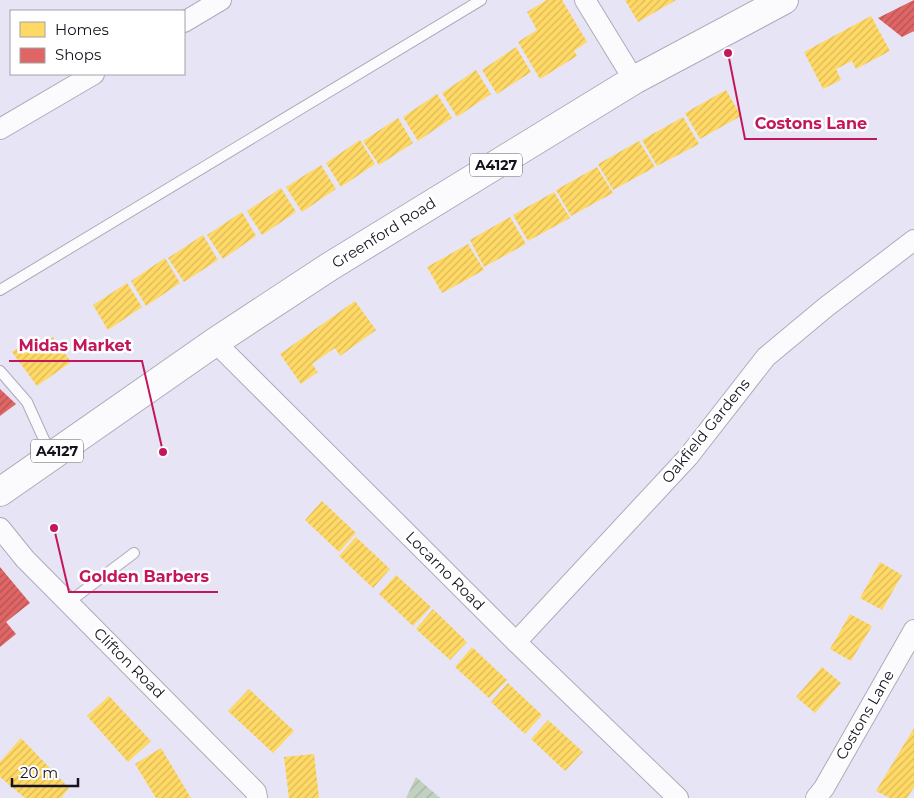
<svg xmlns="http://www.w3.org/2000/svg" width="914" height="798" font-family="Montserrat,sans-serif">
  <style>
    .garden { fill: url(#garden-furrows) }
    .homes { fill: url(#homes-hatch) }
    .shops { fill: url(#shops-hatch) }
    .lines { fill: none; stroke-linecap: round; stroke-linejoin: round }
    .service-casing { stroke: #aeabb9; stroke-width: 12 }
    .minor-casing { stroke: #aeabb9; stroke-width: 22 }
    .primary-casing { stroke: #aeabb9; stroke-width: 30 }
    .service { stroke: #fbfbfe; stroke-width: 10 }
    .minor { stroke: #fbfbfe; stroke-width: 20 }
    .primary { stroke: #fbfbfe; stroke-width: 28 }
    .labels { text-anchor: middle; stroke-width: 5; stroke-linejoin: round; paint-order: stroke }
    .shield { fill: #fff; stroke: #5c5a62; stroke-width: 1 }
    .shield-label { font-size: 14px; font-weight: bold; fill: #16131e }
    .street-label { font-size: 15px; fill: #16131e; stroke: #fff }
    .leader { fill: none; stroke: #c2185b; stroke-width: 2 }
    .callout-dot { fill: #c2185b; stroke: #fff; stroke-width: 2 }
    .callout-label { font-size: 16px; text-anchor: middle; font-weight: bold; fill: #c2185b; stroke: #fff; stroke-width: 5; stroke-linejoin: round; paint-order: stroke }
  </style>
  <defs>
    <pattern id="garden-furrows" width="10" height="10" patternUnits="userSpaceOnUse" patternTransform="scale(1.25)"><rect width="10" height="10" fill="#c1d1c1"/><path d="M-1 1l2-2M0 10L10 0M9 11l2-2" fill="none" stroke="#a5b3a5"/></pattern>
    <pattern id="homes-hatch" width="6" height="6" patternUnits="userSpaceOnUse" patternTransform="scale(1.25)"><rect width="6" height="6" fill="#ffd966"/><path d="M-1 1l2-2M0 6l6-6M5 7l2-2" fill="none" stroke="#dab958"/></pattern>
    <pattern id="shops-hatch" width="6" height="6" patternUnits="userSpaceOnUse" patternTransform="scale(1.25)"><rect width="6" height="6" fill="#e06666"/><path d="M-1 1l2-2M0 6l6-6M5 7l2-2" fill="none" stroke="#b55353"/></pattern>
  </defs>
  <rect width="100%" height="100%" fill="#e7e4f5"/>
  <path class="garden" d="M416 777 440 798H406Z"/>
  <g class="homes">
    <path d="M547 0H562L587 42 574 51 577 56 540 79 518 42 537 30 527 12Z"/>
    <path d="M625 0H676L638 22Z"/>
    <path d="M871 16 890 51 856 69 852 61 836 69 841 80 823 89 804 52Z"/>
    <path d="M516 47 531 72 497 94 482 70Z"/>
    <path d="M476 70 491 94 457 117 442 93Z"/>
    <path d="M726 90 741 116 700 139 685 113Z"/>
    <path d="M437 94 452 118 418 141 403 117Z"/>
    <path d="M683 117 699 144 657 166 642 140Z"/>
    <path d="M398 118 413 143 379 165 363 141Z"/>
    <path d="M360 140 375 164 341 187 326 163Z"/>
    <path d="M639 141 655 167 613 190 598 164Z"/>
    <path d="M321 165 336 189 302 212 286 187Z"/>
    <path d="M597 167 613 193 571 216 556 190Z"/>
    <path d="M281 188 296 212 262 235 247 211Z"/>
    <path d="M554 192 570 218 528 241 513 215Z"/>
    <path d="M242 212 256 236 223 259 207 235Z"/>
    <path d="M510 217 526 244 484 267 470 240Z"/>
    <path d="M203 235 218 260 184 282 168 258Z"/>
    <path d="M468 244 484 270 442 293 427 267Z"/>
    <path d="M165 258 180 283 146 306 131 281Z"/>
    <path d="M127 283 142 307 108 330 93 305Z"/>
    <path d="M355 301 376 330 340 356 335 348 312 364 318 372 301 384 280 354Z"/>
    <path d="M53 337 71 362 37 386 12 352 30 339 37 348Z"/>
    <path d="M322 501 356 533 339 552 305 520Z"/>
    <path d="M356 537 390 569 373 588 339 556Z"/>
    <path d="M880 562 902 575 882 610 860 598Z"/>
    <path d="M396 575 431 607 413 626 379 594Z"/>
    <path d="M433 609 467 642 450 660 416 629Z"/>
    <path d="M850 614 872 626 851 661 830 649Z"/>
    <path d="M472 647 507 680 489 698 455 667Z"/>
    <path d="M822 667 841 683 815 713 796 697Z"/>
    <path d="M508 683 542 715 525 734 491 702Z"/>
    <path d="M249 689 294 731 273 753 228 711Z"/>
    <path d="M109 696 151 741 128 762 87 716Z"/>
    <path d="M548 720 583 752 565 771 531 739Z"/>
    <path d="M914 728V787L907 798H890L876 791Z"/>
    <path d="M21 738 69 788 61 798H25L0 777V762Z"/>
    <path d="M161 748 191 798H156L135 764Z"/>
    <path d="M314 754 319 798H289L284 757Z"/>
  </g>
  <g class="shops">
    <path d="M914 0V31L902 37 878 18Z"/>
    <path d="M0 389 16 404 0 416Z"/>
    <path d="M0 567 30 603 6 622 16 634 0 647Z"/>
  </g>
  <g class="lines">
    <defs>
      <g id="service">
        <path d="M0 290 481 0"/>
        <path d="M0 371 27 402 51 455"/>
        <path d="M69 602 134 553"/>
      </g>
      <g id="minor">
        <path d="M585 0 634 80"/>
        <path d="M184 22 221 0"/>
        <path d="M0 129 94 74"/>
        <path d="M215 342 516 642 678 798"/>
        <path d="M0 528 25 559 256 792 257 798"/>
        <path d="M516 642 688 457 766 357 826 307 914 240"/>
        <path d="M816 798 824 788 914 630"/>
      </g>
      <path id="primary" d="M0 492 215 342 329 267 634 80 784 0"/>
    </defs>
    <use href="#service" class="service-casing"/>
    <use href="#minor" class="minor-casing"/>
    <use href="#primary" class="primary-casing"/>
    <use href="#service" class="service"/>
    <use href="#minor" class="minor"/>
    <use href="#primary" class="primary"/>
  </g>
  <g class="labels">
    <g class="shield">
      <rect x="470" y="153.5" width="52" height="23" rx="4"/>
      <rect x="31" y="439.5" width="52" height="23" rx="4"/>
    </g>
    <g class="shield-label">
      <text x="496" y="170">A4127</text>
      <text x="57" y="456">A4127</text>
    </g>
    <g class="street-label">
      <text transform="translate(384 233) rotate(-32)" y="5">Greenford Road</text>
      <text transform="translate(706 431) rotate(-51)" y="5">Oakfield Gardens</text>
      <text transform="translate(445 571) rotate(45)" y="5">Locarno Road</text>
      <text transform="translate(129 663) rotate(45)" y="5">Clifton Road</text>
      <text transform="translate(865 715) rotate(-60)" y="5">Costons Lane</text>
    </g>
  </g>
  <path class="leader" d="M728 53L745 139H877M163 452L142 361H9M54 528L69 592H218"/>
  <g class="callout-dot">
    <circle cx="728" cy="53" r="5"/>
    <circle cx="163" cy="452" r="5"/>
    <circle cx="54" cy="528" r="5"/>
  </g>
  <g class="callout-label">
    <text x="811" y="129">Costons Lane</text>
    <text x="75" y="351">Midas Market</text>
    <text x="144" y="582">Golden Barbers</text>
  </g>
  <rect x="10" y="10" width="175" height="65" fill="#ffffff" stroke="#a2a1a5"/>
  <rect x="20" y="22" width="25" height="15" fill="#ffd966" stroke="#a2a1a5"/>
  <text x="55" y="35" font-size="15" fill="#16131e">Homes</text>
  <rect x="20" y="48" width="25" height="15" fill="#e06666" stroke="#a2a1a5"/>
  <text x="55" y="60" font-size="15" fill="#16131e">Shops</text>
  <path d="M12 778v8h66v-8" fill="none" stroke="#16131e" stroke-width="2.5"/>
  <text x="20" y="778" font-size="15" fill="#16131e" stroke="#ffffff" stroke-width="4" paint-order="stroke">20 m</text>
</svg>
